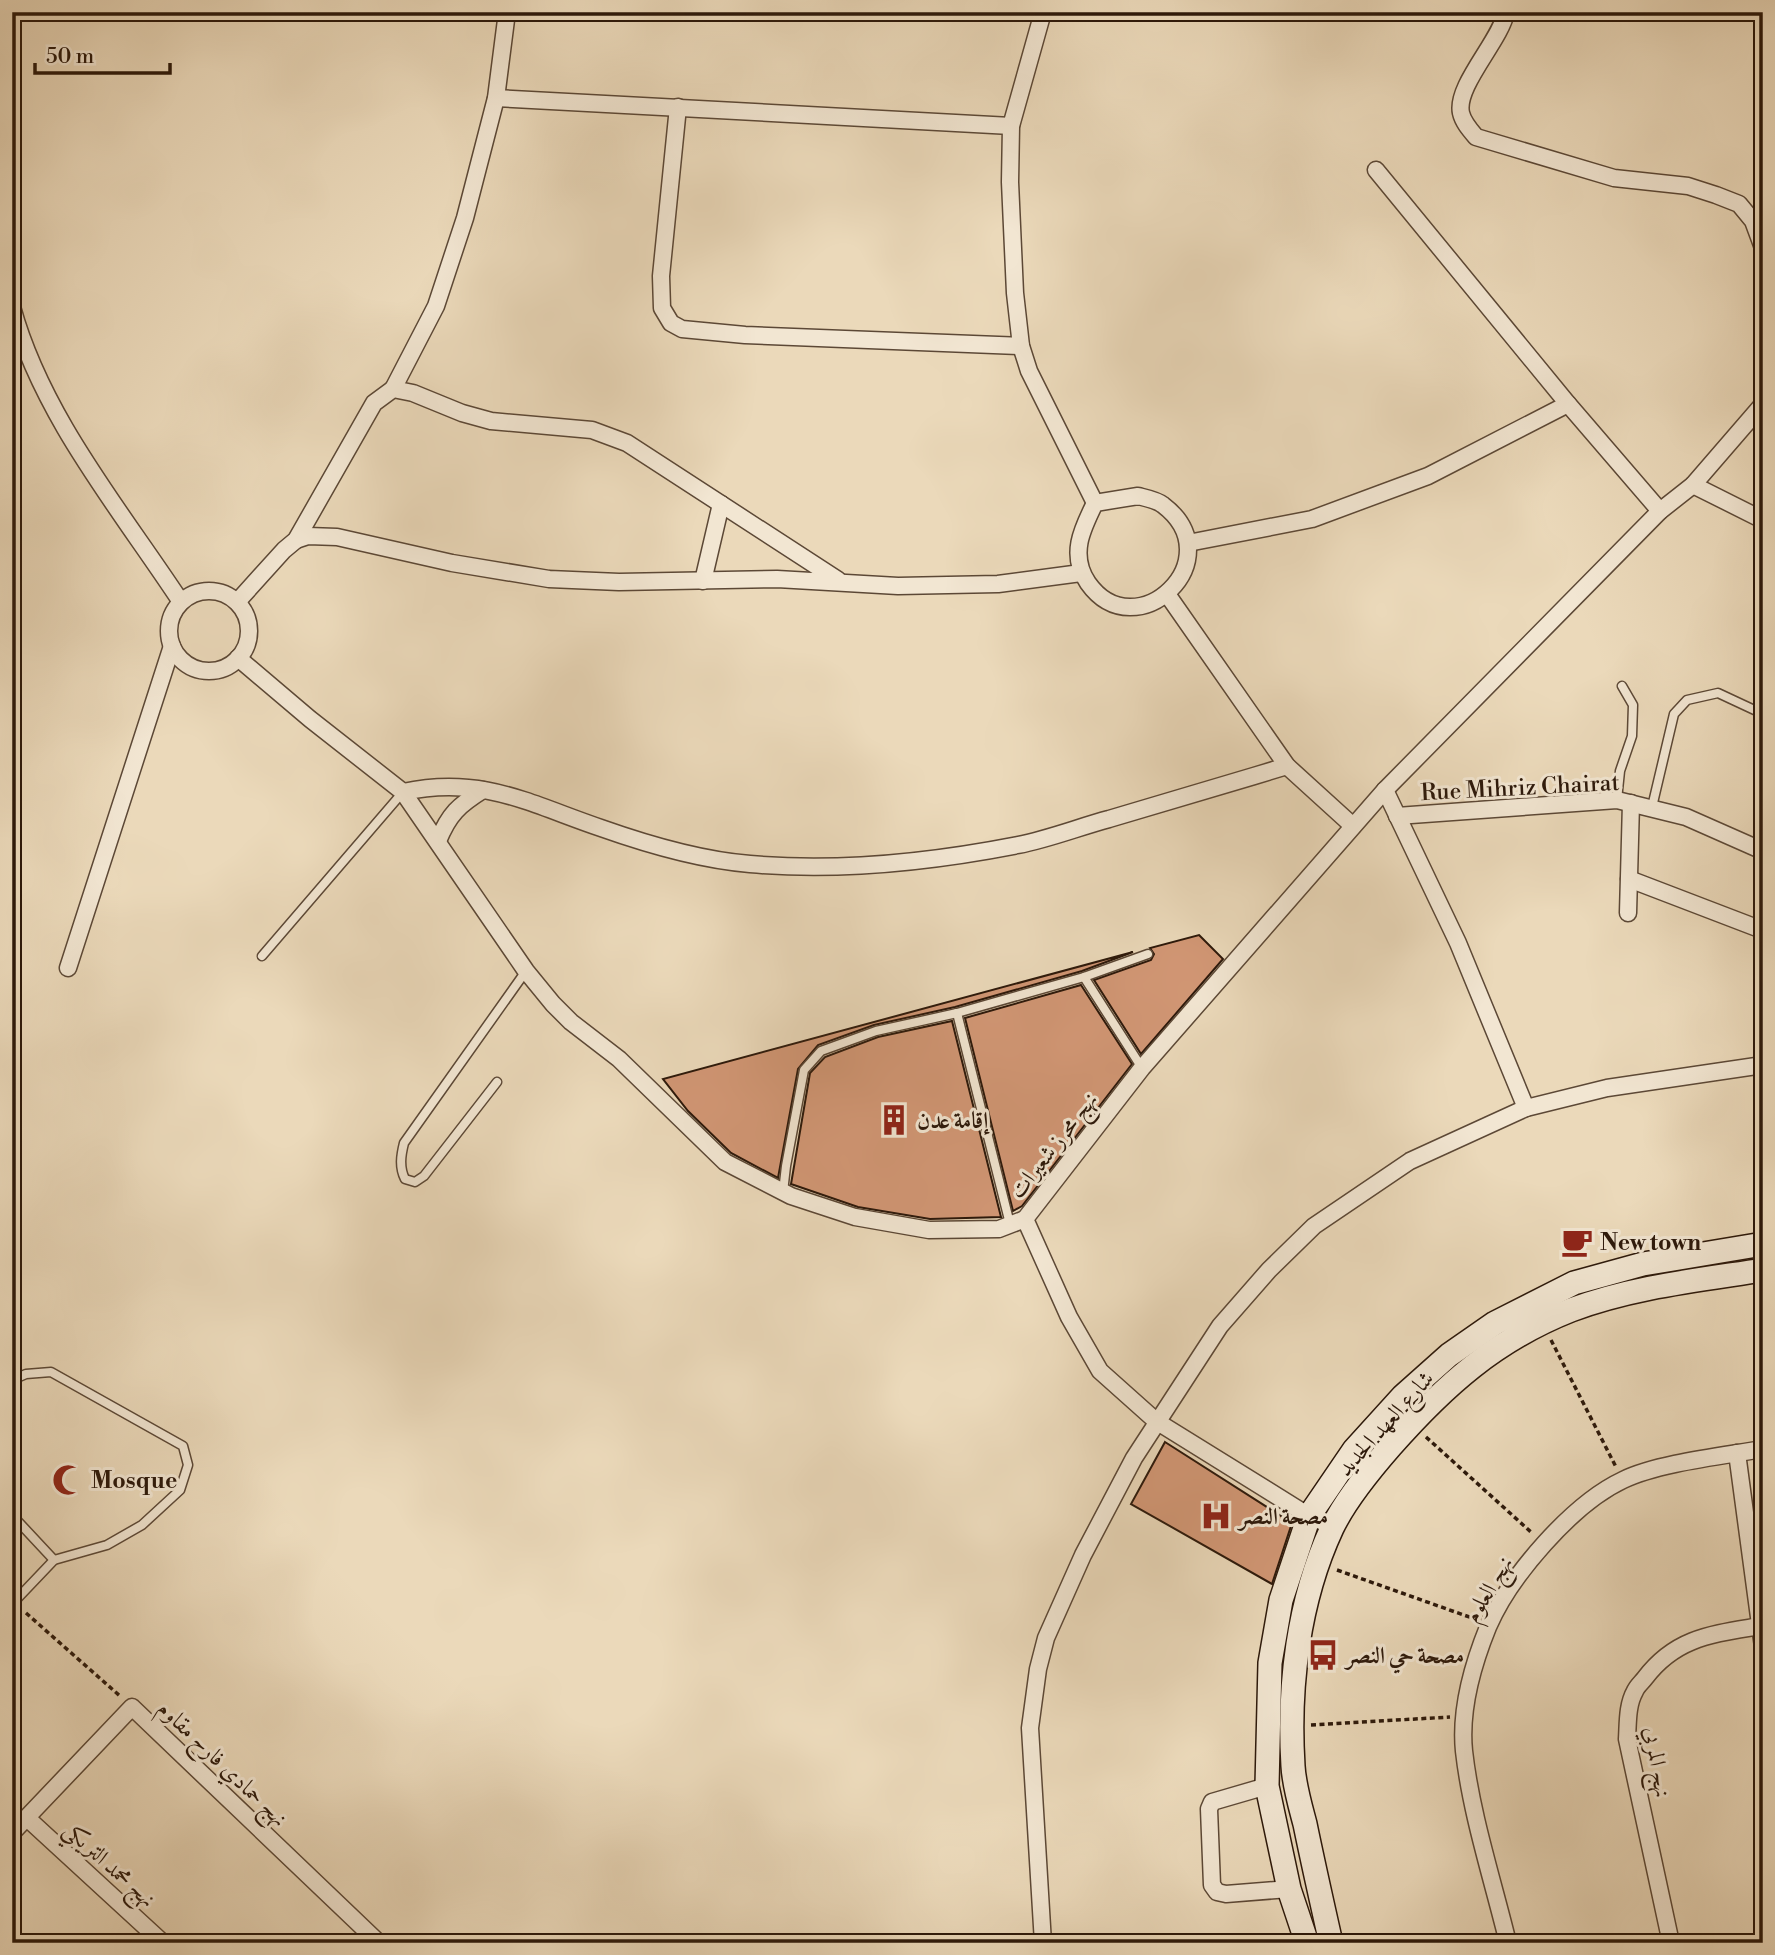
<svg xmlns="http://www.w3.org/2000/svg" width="1775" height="1955" font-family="'Libre Bodoni',Amiri,serif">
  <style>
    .building { fill: #d29775; stroke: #2c180a; stroke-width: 2 }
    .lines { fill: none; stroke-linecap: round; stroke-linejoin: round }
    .service-casing { stroke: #5c4836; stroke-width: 11 }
    .minor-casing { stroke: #5c4836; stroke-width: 19 }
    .secondary-casing { stroke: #2c180a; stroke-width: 26 }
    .path { stroke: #2c180a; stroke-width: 3.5; stroke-dasharray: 5 3.5; stroke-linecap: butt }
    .service { stroke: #f2e6d2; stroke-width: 8 }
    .minor { stroke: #f2e6d2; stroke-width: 16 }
    .secondary { stroke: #f2e6d2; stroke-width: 23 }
    .labels { text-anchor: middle; stroke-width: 6; stroke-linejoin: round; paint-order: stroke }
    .street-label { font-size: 23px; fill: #2c180a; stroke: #f2e6d2 }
    .poi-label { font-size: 23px; font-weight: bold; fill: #2c180a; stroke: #f2e6d2; text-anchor: start }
  </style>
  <rect width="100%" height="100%" fill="#ebd9ba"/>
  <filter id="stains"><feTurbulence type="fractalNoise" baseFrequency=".00286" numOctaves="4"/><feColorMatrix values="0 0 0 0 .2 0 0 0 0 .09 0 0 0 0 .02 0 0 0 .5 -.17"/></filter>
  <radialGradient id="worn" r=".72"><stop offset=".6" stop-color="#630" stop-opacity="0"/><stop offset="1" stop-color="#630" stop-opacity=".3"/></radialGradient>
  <g class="building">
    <path d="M1199 935 1223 959 1141 1054 1094 980 1151 960 1154 954 1150 948Z"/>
    <path d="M1133 952 1082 971 955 1007 874 1025 818 1045 798 1069 778 1178 731 1153 688 1111 663 1079Z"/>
    <path d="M1081 985 1132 1064 1022 1206 1013 1211 965 1018Z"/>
    <path d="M952 1021 1001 1217 930 1219 858 1207 791 1184 810 1073 825 1057 878 1037Z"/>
    <path d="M1165 1442 1292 1523 1272 1584 1131 1504Z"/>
  </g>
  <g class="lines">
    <defs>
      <g id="service">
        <path d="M1617 800 1620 771 1632 736 1633 705 1622 686"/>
        <path d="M1652 807 1674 714 1687 700 1718 693 1763 714"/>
        <path d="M262 956 403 792"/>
        <path d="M1084 977 1142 1068"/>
        <path d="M957 1013 1010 1224"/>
        <path d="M497 1082 424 1176 415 1182 405 1179C399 1167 401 1155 404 1143L526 971"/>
        <path d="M783 1192 786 1166 804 1070 821 1051 876 1031 957 1013 1084 977 1148 954"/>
        <path d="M12 1380 26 1374 51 1372 183 1446 188 1465 180 1490 142 1525 107 1545 54 1560 14 1602"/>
        <path d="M12 1515 54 1560"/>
      </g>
      <g id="minor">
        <path d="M1043 12 1011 126 1010 182 1015 293 1021 346 1029 371 1095 503"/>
        <path d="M1506 12C1501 40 1455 86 1461 113 1463 122 1470 130 1476 137L1614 178 1688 186 1716 195 1739 204 1753 221 1763 248"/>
        <path d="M496 98 1011 126"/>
        <path d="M678 107 661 276 662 308 671 323 682 329 745 335 1021 346"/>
        <path d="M1376 170 1568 404 1660 511"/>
        <path d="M12 307C42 416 119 508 181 602"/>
        <path d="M393 389 436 306 465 218 496 98 507 12"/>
        <path d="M1693 485 1763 520"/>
        <path d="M1138 496C1146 498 1157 500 1163 505 1234 559 1136 651 1088 583 1069 555 1082 529 1095 503Z"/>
        <path d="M296 540 308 536 337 537 452 563 549 579 619 582 777 579 898 586 998 584 1081 573"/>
        <path d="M1188 543 1312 519 1428 476 1568 404"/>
        <path d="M703 581 721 504"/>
        <circle cx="209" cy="631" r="40"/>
        <path d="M1167 594 1287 766 1353 826"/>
        <path d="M237 602 284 550 296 540 374 403 393 389 413 393 462 413 491 421 592 430 627 443 838 580"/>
        <path d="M238 658 310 719 403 792 526 971 553 1004 571 1022 619 1059 725 1162 791 1196 855 1217 929 1230 999 1229 1025 1219"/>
        <path d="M1385 790 1458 943 1526 1108"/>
        <path d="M403 792C482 775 530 804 601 828 649 845 700 860 750 864 839 872 931 862 1018 845 1049 839 1079 827 1109 819 1169 801 1228 784 1287 766"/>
        <path d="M1397 816 1617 800 1686 817 1763 851"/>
        <path d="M438 841C449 814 459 805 483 790"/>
        <path d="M1629 879 1757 928"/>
        <path d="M1628 913 1631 803"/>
        <path d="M68 968 172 646"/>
        <path d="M1737 1453 1763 1647"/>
        <path d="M1333 1526 1309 1516 1156 1421 1100 1371 1069 1317 1025 1219 1142 1068 1385 790 1660 511 1693 485 1763 404"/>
        <path d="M12 1601V1604"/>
        <path d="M1267 1786 1212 1802 1209 1809 1212 1885 1217 1892 1226 1894 1289 1889"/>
        <path d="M27 1818 163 1943"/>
        <path d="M12 1833 132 1707 379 1943"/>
        <path d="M1043 1943 1030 1728 1038 1669 1046 1638 1083 1555 1134 1458 1220 1326 1269 1270 1314 1226 1410 1161 1526 1108 1607 1088 1763 1065"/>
        <path d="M1508 1943C1493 1881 1471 1814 1464 1751 1460 1711 1473 1664 1488 1627 1510 1576 1572 1504 1623 1480 1658 1463 1723 1456 1763 1449"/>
        <path d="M1671 1943 1627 1739C1628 1723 1627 1705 1635 1691 1637 1686 1642 1682 1645 1678 1676 1637 1713 1634 1760 1626"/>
      </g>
      <g id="secondary">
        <path d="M1307 1943 1289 1889 1267 1786 1270 1663 1281 1600 1309 1516 1354 1450 1403 1396 1449 1355 1495 1323 1574 1283 1643 1264 1763 1244"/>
        <path d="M1331 1943C1322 1903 1313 1863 1305 1824 1300 1805 1294 1785 1293 1766 1288 1687 1298 1601 1332 1528 1346 1499 1370 1470 1391 1446 1444 1386 1495 1340 1571 1310 1632 1287 1699 1280 1763 1270"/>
      </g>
    </defs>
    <use href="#service" class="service-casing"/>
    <use href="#minor" class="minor-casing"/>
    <use href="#secondary" class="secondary-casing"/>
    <g class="path">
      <path d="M1551 1340 1616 1467"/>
      <path d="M1426 1437 1532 1533"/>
      <path d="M1337 1570 1475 1619"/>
      <path d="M26 1613 120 1696"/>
      <path d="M1311 1725 1450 1717"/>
    </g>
    <use href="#service" class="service"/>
    <use href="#minor" class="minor"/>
    <use href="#secondary" class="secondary"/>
  </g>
  <defs>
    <symbol id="building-bare" viewBox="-9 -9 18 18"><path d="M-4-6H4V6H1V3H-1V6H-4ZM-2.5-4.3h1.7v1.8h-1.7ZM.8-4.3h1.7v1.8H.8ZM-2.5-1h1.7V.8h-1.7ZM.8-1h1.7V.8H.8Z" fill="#8f2418" stroke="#f2e6d2" stroke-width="2.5" paint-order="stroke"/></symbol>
    <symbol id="cafe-bare" viewBox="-9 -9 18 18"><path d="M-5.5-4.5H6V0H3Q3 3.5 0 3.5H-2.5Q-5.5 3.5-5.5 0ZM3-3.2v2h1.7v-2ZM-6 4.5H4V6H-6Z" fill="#8f2418" stroke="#f2e6d2" stroke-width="2.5" paint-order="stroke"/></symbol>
    <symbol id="mosque-bare" viewBox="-9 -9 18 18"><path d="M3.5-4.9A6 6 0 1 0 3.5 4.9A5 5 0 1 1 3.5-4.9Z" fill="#8f2418" stroke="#f2e6d2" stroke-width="2.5" paint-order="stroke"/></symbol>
    <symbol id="hospital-bare" viewBox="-9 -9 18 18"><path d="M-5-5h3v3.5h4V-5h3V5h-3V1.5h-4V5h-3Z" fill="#8f2418" stroke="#f2e6d2" stroke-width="2.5" paint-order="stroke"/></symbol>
    <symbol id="bus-bare" viewBox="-9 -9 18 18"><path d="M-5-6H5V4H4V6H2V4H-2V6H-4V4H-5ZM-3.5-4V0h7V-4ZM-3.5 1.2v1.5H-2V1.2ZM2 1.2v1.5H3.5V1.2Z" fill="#8f2418" stroke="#f2e6d2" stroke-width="2.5" paint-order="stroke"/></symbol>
  </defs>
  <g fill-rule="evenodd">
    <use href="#building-bare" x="872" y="1098" width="44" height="44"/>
    <use href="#cafe-bare" x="1555" y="1220" width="44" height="44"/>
    <use href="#mosque-bare" x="46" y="1458" width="44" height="44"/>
    <use href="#hospital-bare" x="1194" y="1494" width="44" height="44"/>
    <use href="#bus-bare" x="1301" y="1633" width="44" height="44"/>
  </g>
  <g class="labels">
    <g class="street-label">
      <text transform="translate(1520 787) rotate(-3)" y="8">Rue Mihriz Chairat</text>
      <text transform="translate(1053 1145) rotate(-52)" y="8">نهج محرز شعيرات</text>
      <text transform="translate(1385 1423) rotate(-48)" y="8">شارع العهد الجديد</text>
      <text transform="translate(1488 1589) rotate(-59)" y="8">نهج العلوم</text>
      <text transform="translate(1658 1762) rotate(81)" y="8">نهج المربي</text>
      <text transform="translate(223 1763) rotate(44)" y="8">نهج حمادي فارح مقاوم</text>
      <text transform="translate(110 1864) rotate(42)" y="8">نهج محمد التريكي</text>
    </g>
    <g class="poi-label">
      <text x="917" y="1128">إقامة عدن</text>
      <text x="1600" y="1250">New town</text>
      <text x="91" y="1488">Mosque</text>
      <text x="1239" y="1524">مصحة النصر</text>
      <text x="1346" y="1663">مصحة حي النصر</text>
    </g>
  </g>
  <rect width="1775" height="1955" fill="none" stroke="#ebd9ba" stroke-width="42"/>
  <rect x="14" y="14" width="1747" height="1927" fill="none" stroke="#2c180a" stroke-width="3.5"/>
  <rect x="21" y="21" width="1733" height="1913" fill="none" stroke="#2c180a" stroke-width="2"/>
  <path d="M35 63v10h135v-10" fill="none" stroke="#2c180a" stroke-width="3.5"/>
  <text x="46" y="63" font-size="21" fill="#2c180a" stroke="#f2e6d2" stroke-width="5" paint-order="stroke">50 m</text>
  <rect width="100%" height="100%" filter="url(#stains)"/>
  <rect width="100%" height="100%" fill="url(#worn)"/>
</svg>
